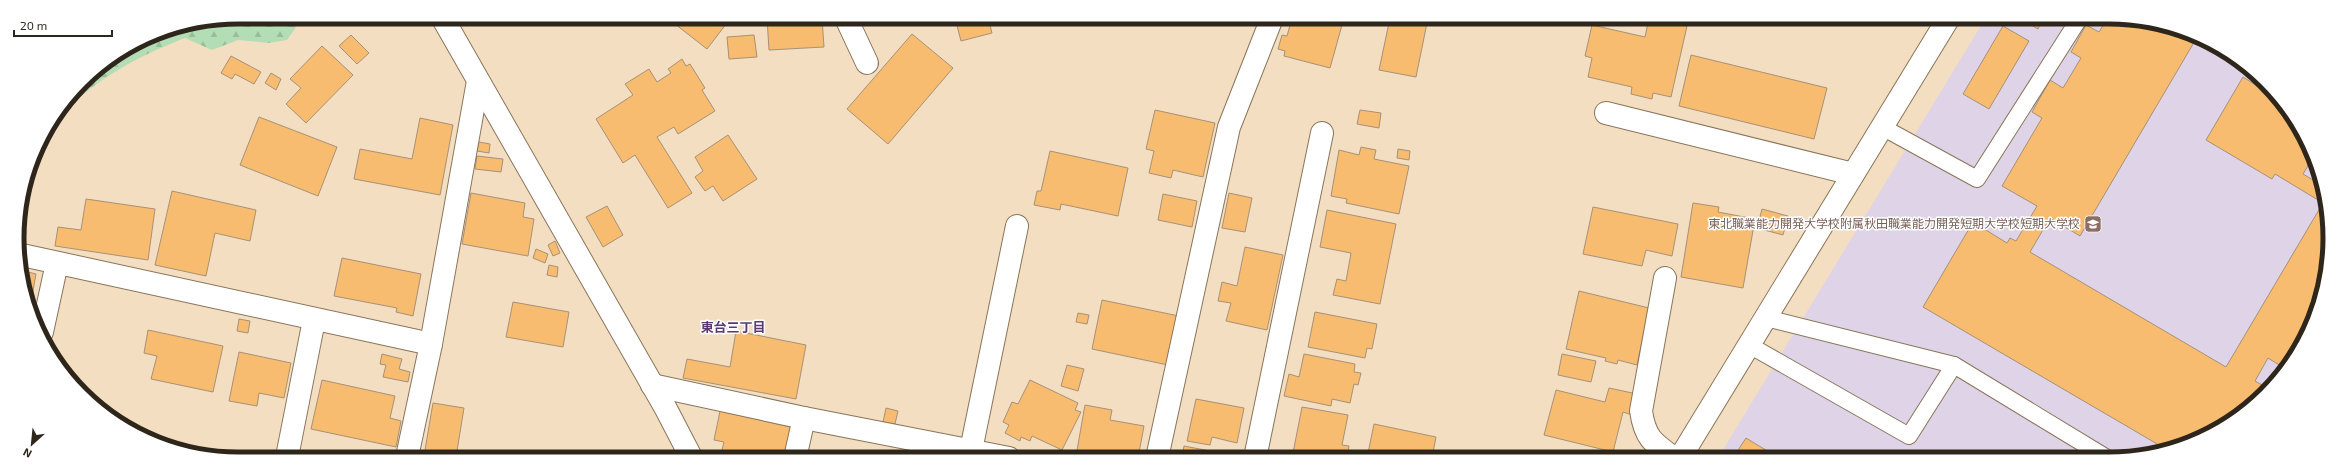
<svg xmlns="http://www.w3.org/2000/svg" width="2347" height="476" font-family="'Exo 2','Noto Sans JP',sans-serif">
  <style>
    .education { fill: #ded3e7 }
    .forest { fill: url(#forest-firs) }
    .building { fill: #f7bc6f; stroke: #a79177 }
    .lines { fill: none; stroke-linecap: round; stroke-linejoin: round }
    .lane-casing { stroke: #89755b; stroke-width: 18 }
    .street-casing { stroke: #89755b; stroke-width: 24 }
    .secondary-casing { stroke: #89755b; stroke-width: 24 }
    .lane { stroke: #fff; stroke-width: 16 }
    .street { stroke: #fff; stroke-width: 22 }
    .secondary { stroke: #fff; stroke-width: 22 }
    .labels { text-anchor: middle; stroke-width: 3; stroke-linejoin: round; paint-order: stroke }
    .education-label { font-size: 12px; fill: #785e54; stroke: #fff; text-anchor: end }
    .neighbourhood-label { font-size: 13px; font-weight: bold; fill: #5c3973; stroke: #fff }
    .rim { fill: none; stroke: #2e261b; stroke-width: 5 }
  </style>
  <defs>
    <pattern id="forest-firs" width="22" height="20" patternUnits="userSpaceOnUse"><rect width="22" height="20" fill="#b3ddb4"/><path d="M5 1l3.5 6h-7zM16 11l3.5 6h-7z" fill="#9abe9a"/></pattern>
  </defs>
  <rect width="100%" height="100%" fill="#f4dec1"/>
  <path class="education" d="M1985 19H2138L2219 46 2284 103 2322 181 2328 267 2307 336 2265 394 2207 436 2124 459 1718 458Z"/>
  <path class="forest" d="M238 17H303L287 40 269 43 238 40 212 50 185 38C136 57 91 81 56 121L82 82 154 34Z"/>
  <g class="building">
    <path d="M666 17H728L730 19 707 49Z"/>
    <path d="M767 18H822L824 47 769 50Z"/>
    <path d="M931 18H945L946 20 933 25Z"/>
    <path d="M955 18H988L992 33 961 41Z"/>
    <path d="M1292 18H1344L1330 68 1284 56 1285 51 1278 49 1282 35 1287 36Z"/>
    <path d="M1390 18H1428L1416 77 1379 70Z"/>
    <path d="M1649 18 1687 26 1671 97 1653 93 1652 99 1631 94 1632 87 1588 77 1592 58 1585 56 1592 25 1645 37Z"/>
    <path d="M2021 19H2043L2038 29Z"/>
    <path d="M2107 19H2138L2196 39 2080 236 2050 218 2030 252 2226 367 2323 203 2275 174 2272 179 2206 140 2243 77 2284 103 2312 159 2303 174 2323 186 2328 267 2307 336 2284 368 2268 358 2255 381 2269 389 2265 394 2207 436 2164 448 1923 307 1973 222 2007 243 2010 238 2016 241 2037 206 2002 186 2042 118 2032 112 2050 80 2063 88 2081 58 2071 52 2086 25 2099 32Z"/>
    <path d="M2003 26 2029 41 1989 109 1963 94Z"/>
    <path d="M912 34 953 68 888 144 847 109Z"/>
    <path d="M351 35 369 53 357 64 339 46Z"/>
    <path d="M754 35 757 57 729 59 727 37Z"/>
    <path d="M322 46 353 75 306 123 286 104 301 88 290 79Z"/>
    <path d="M1691 55 1827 88 1814 139 1679 106Z"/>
    <path d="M231 56 261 72 254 84 235 74 232 79 221 73Z"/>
    <path d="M682 59 686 66 690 64 705 88 702 90 715 111 678 134 674 127 657 137 692 193 668 208 635 155 623 163 596 119 633 95 625 84 649 69 657 82 671 73 668 69Z"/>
    <path d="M271 73 281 79 276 90 265 83Z"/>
    <path d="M1155 110 1215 123 1203 177 1173 170 1171 178 1149 173 1154 151 1146 149Z"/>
    <path d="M1360 110 1381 113 1379 128 1357 124Z"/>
    <path d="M259 117 337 147 318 196 240 165Z"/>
    <path d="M420 118 453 125 440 195 354 179 360 149 412 159Z"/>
    <path d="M728 135 757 179 723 201 713 186 705 191 695 177 703 171 695 157Z"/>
    <path d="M479 142 490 144 489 153 477 151Z"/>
    <path d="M1361 147 1376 150 1374 159 1409 166 1399 214 1346 203 1347 199 1331 196 1339 150 1359 155Z"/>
    <path d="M1398 149 1410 151 1409 160 1397 158Z"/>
    <path d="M1050 151 1128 168 1118 216 1061 204 1060 210 1034 205 1037 191H1041Z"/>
    <path d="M477 156 503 159 501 172 475 169Z"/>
    <path d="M172 191 256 210 250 241 215 233 206 276 155 265Z"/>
    <path d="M471 193 525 203 523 217 534 219 528 256 462 244Z"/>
    <path d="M1229 193 1252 198 1245 232 1222 228Z"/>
    <path d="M1163 194 1197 201 1192 227 1158 220Z"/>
    <path d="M86 199 155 209 148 260 55 246 58 227 81 230Z"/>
    <path d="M1693 203 1719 207 1718 212 1755 219 1743 288 1681 277Z"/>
    <path d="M607 206 623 235 603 247 586 217Z"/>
    <path d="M1593 207 1678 224 1672 256 1646 250 1642 266 1583 254Z"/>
    <path d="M1762 209 1788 216 1783 235 1757 228Z"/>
    <path d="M1327 210 1396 224 1380 304 1333 295 1337 279 1346 281 1351 253 1320 247Z"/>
    <path d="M555 241 560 253 553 256 548 245Z"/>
    <path d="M1245 247 1283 255 1267 330 1226 321 1231 303 1218 301 1222 282 1237 286Z"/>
    <path d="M536 249 548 254 545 263 533 258Z"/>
    <path d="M342 258 421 274 413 316 396 312 397 308 334 296Z"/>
    <path d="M549 265 558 267 557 277 547 275Z"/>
    <path d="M24 271 36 274 31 302H28Z"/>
    <path d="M1579 291 1649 308 1637 365 1618 360 1617 364 1605 361 1606 358 1566 349Z"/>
    <path d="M1102 300 1179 316 1168 365 1092 349Z"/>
    <path d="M513 302 569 312 563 347 506 337Z"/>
    <path d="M1315 312 1377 324 1372 349 1367 348 1365 358 1308 347Z"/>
    <path d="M1078 313 1089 315 1087 324 1076 322Z"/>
    <path d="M239 319 250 321 248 333 237 331Z"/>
    <path d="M148 330 223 346 213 392 151 379 157 356 144 353Z"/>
    <path d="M736 331 806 345 796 399 683 378 687 359 730 367Z"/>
    <path d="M239 352 291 363 284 398 259 393 257 406 229 401Z"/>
    <path d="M382 354 402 359 399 369 410 372 408 382 383 377 386 365 380 364Z"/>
    <path d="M1304 354 1355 364 1354 372 1361 373 1358 385 1354 384 1350 403 1332 399 1331 406 1284 396 1289 374 1299 377Z"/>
    <path d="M1562 354 1596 361 1591 382 1558 375Z"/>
    <path d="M1067 365 1084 369 1078 391 1061 386Z"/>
    <path d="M322 380 395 396 390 418 401 421 396 447 311 429Z"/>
    <path d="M1030 380 1078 403 1075 410 1081 412 1062 450 1032 436 1030 441 1021 437 1020 441 1005 433 1009 425 1003 422 1012 402 1018 404Z"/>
    <path d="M1609 388 1637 394 1632 415 1623 412 1613 452 1544 435 1556 390 1605 402Z"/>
    <path d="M1196 399 1244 408 1237 443 1212 437 1210 445 1187 441Z"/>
    <path d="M433 403 464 408 456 457 424 456Z"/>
    <path d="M1085 405 1112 410 1110 420 1144 426 1138 458 1076 456Z"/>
    <path d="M1302 407 1348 415 1342 445 1349 446 1347 458H1292Z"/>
    <path d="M886 408 898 411 895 424 883 422Z"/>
    <path d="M720 411 791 427 784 458H720L724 442 714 440Z"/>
    <path d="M1374 424 1436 437 1432 458H1367Z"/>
    <path d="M1746 438 1774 455 1772 458H1733Z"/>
    <path d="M1184 446 1210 451 1209 458H1182Z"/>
  </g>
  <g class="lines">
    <defs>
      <g id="lane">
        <path d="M1882 127 1977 179 2079 19"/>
        <path d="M1766 318 1954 365 2107 458"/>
        <path d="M1749 345 1909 436 1954 365"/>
      </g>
      <g id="street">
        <path d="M442 17 665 407 691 457"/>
        <path d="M846 18 867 63"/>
        <path d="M1606 113 1853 174"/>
        <path d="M22 255 431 344"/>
        <path d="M1665 278 1641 411C1645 438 1653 443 1674 458"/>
        <path d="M42 332 57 263"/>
        <path d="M652 385 804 418 1009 458"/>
        <path d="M971 450 1017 226"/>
        <path d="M287 457 314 320"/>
        <path d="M407 457 431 344 478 81"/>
        <path d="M795 458 804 418"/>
        <path d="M1157 458 1229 127 1272 18"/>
        <path d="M1255 458 1322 133"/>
      </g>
      <path id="secondary" d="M1680 458 1948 19"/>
    </defs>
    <use href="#lane" class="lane-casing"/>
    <use href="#street" class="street-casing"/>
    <use href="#secondary" class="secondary-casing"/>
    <use href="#lane" class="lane"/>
    <use href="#street" class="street"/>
    <use href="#secondary" class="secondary"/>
  </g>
  <defs>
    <symbol id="university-square" viewBox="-11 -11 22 22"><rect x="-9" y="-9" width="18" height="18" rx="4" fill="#8d6e63" stroke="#fff"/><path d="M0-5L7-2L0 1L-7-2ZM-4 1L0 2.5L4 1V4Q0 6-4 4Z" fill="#fff"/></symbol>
  </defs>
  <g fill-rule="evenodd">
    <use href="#university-square" x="2083" y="214" width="20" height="20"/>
  </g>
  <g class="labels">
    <g class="education-label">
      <text x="2080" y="228">東北職業能力開発大学校附属秋田職業能力開発短期大学校短期大学校</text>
    </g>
    <g class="neighbourhood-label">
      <text x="733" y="332">東台三丁目</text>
    </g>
  </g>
  <path d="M0 0H2347V476H0ZM238 24H2109A214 214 0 0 1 2323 238V238A214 214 0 0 1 2109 452H238A214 214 0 0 1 24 238V238A214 214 0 0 1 238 24Z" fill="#fff" fill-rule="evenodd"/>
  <path class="rim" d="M238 24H2109A214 214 0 0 1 2323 238V238A214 214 0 0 1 2109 452H238A214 214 0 0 1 24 238V238A214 214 0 0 1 238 24Z"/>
  <g transform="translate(32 444) rotate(207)" stroke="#ffffff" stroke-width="3" paint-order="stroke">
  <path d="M0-3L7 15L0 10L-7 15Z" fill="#2e261b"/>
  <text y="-6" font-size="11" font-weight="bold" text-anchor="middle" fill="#2e261b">N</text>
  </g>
  <path d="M14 30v6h98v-6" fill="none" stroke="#2e261b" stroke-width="2"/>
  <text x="20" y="30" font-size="12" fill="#2e261b" stroke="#ffffff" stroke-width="3" paint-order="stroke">20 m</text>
</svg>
